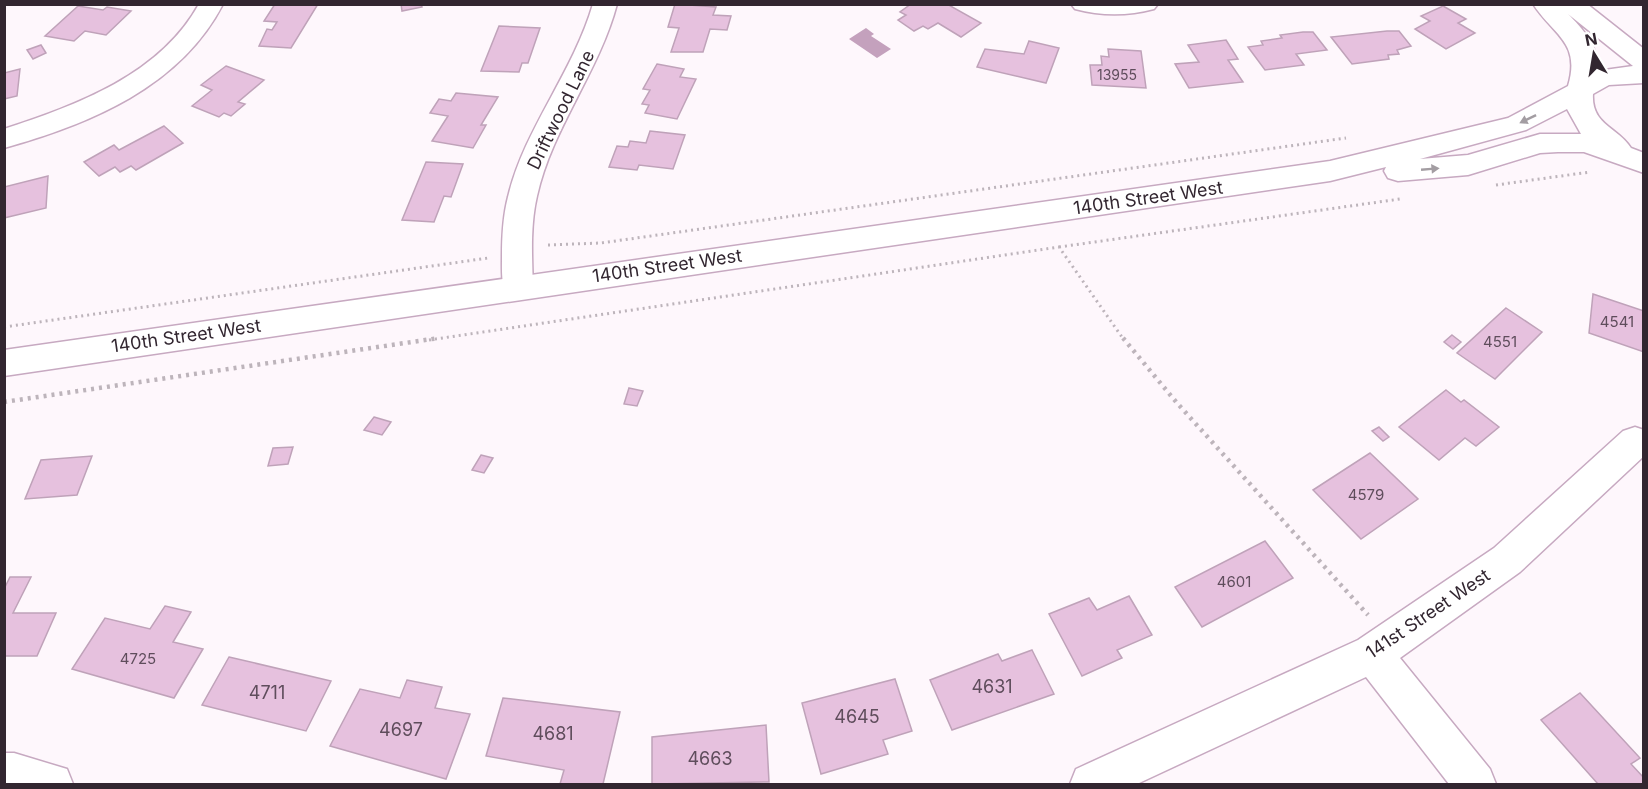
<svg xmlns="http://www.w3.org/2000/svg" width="1648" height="789" font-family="Inter,sans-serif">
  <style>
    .water { fill: #c4a1bd }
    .building { fill: #e6c1de; stroke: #bfa2b9; stroke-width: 1.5 }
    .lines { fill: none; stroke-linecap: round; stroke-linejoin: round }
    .minor-casing { stroke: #c7a9c1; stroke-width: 3 }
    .tertiary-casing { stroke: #c7a9c1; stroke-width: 3 }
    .path-far1 { stroke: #bdb4bb; stroke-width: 3; stroke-dasharray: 2 4; stroke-linecap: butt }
    .path { stroke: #bdb4bb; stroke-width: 4.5; stroke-dasharray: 3 5; stroke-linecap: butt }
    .minor { fill: #fff; fill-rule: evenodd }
    .tertiary { fill: #fff; fill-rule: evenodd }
    .oneway { fill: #a39da2 }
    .labels { text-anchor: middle; stroke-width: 5; stroke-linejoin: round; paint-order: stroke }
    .far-number-label { font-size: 14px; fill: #5f4d5c }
    .number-label { font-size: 15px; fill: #5f4d5c }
    .street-label { font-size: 18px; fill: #322630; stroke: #fff }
    .near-number-label { font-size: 18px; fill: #5f4d5c }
  </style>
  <rect width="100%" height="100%" fill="#fef7fc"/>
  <path class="water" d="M866 28 874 34 871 36 891 49 877 58 849 39Z"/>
  <g class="building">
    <path d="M275 4H318L291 48 259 46 267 29 272 30 277 22 264 21Z"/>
    <path d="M401 4H421L422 7 402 11Z"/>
    <path d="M675 4 716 7 713 15 731 16 727 30 710 29 703 52H671L679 28 668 27Z"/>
    <path d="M911 4H947L981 23 961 37 938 23 928 29 923 26 914 31 898 20 906 15 900 12Z"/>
    <path d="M78 6 103 10 107 7 131 11 106 35 85 31 74 41 45 36Z"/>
    <path d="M1443 6 1466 19 1458 23 1475 33 1446 49 1415 29 1430 21 1421 16Z"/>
    <path d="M499 26 540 28 528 63H522L519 72 481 71Z"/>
    <path d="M1387 31H1399L1411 46 1397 50 1399 54 1388 55 1389 59 1352 64 1331 37Z"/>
    <path d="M1303 32H1313L1327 50 1296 54 1304 65 1265 70 1248 47 1263 45 1261 41 1282 38 1280 35Z"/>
    <path d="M1226 40 1238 59 1228 60 1243 82 1189 88 1175 64 1199 62 1188 45Z"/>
    <path d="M1029 41 1059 48 1046 83 977 67 985 49 1024 54Z"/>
    <path d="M41 45 46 53 33 59 27 50Z"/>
    <path d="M1108 49 1141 51 1146 88 1092 85 1090 65H1102L1101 56 1109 57Z"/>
    <path d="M657 64 684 69 680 77 696 79 677 119 645 113 649 105 642 104 650 90 643 89Z"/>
    <path d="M226 66 264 80 238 102 245 104 231 116 224 113 219 117 192 106 212 90 201 85Z"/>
    <path d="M20 69 17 96 4 99V73Z"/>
    <path d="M456 93 498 97 481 125H486L473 148 432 141 448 116 430 113 439 99 451 101Z"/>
    <path d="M164 126 183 143 136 170 131 166 120 172 115 167 99 176 84 162 114 145 119 150Z"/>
    <path d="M650 131 685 135 673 169 639 165 637 170 609 167 617 146 628 147 630 141 646 143Z"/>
    <path d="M426 162 463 164 451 197 444 196 434 222 402 220Z"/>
    <path d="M48 176 46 208 4 218V187Z"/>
    <path d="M1593 294 1644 311V352L1589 333Z"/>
    <path d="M1506 308 1542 332 1495 379 1457 353Z"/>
    <path d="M1452 335 1461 342 1453 349 1444 342Z"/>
    <path d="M629 388 643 391 637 406 624 404Z"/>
    <path d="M1446 390 1461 402 1464 400 1499 427 1476 446 1465 438 1439 460 1399 427Z"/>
    <path d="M374 417 391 422 382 435 364 430Z"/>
    <path d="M1379 427 1389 437 1383 441 1372 431Z"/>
    <path d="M293 447 288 464 268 466 273 448Z"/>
    <path d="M1370 453 1418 499 1361 539 1313 490Z"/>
    <path d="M481 455 493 458 484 473 472 470Z"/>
    <path d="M92 456 77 495 25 499 41 460Z"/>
    <path d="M1265 541 1293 578 1202 627 1175 587Z"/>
    <path d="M10 577H31L13 613H56L37 656H4V589Z"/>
    <path d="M1129 596 1152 635 1117 650 1122 658 1082 676 1049 614 1089 598 1097 610Z"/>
    <path d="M165 606 191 612 173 642 203 649 174 698 72 669 105 618 150 629Z"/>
    <path d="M1032 650 1054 694 952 730 930 680 998 654 1002 661Z"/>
    <path d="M229 657 331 681 306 731 202 705Z"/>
    <path d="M895 679 912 731 883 740 888 754 821 774 802 703Z"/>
    <path d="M407 680 442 687 435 708 470 714 446 779 330 746 360 689 400 698Z"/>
    <path d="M1580 693 1640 758 1631 764 1644 778V784H1598L1541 720Z"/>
    <path d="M503 698 620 712 603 784H560L564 770 486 756Z"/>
    <path d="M766 725 769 782 652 784V737Z"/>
  </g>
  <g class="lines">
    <defs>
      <g id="minor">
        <path d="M199 4H223C180 87 90 124 4 148V129C77 105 160 75 199 4Z"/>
        <path d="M593 4H617C599 72 552 128 537 196 530 226 532 258 533 288L529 296 518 300 507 296C501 284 502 270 502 256 502 237 503 216 508 197 524 129 573 73 593 4Z"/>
        <path d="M1071 4H1158L1154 9C1128 16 1101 16 1075 9Z"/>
        <path d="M1635 427 1644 430V456L1520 572 1400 658 1490 769 1496 784H1449L1366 677 1137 784H1070L1076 769 1358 640 1494 548 1623 431Z"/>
        <path d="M4 753H14L67 769 73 784H4Z"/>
      </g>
      <path id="tertiary" d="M1533 4H1587L1644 49V83L1609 85 1593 94C1591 125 1618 127 1631 148L1644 153V173L1584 152H1558L1540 153 1468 175 1398 181 1388 178 1384 171 1386 167 1330 181 4 376V350L1330 161 1508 118 1568 86C1581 42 1554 36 1533 4ZM1568 14 1633 66 1597 71C1599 47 1584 30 1568 14ZM1567 109 1581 134H1540L1468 155 1420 159 1526 130Z"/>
    </defs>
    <use href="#minor" class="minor-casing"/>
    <use href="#tertiary" class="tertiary-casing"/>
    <g class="path-far1">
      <path d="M1496 185 1590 172"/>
      <path d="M548 245 601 243 1346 138"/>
      <path d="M1059 247 1400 199"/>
      <path d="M4 327 488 258"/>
      <path d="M429 340 1059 247 1124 340"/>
    </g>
    <g class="path">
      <path d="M1123 338 1177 403 1368 615"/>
      <path d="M4 402 439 338"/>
    </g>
    <use href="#minor" class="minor"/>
    <use href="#tertiary" class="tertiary"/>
  </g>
  <defs><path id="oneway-solid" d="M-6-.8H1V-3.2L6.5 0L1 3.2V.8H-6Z" transform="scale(1.5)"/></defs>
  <g class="oneway">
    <use href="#oneway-solid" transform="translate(1528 119) rotate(154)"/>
    <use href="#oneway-solid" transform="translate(1430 169) rotate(-5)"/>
  </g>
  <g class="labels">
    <g class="far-number-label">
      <text x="1117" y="80">13955</text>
    </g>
    <g class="number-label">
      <text x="1617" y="327">4541</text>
      <text x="1500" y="347">4551</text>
      <text x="1366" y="500">4579</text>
      <text x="1234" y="587">4601</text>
      <text x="138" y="664">4725</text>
    </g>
    <g class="street-label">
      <text transform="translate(561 110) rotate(-64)" y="6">Driftwood Lane</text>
      <text transform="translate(1148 198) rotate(-8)" y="6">140th Street West</text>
      <text transform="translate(667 266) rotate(-8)" y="6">140th Street West</text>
      <text transform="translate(186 336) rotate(-8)" y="6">140th Street West</text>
      <text transform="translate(1428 614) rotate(-34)" y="6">141st Street West</text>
    </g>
    <g class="near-number-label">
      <text x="992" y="693">4631</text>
      <text x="267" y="699">4711</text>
      <text x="857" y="723">4645</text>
      <text x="401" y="736">4697</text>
      <text x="553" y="740">4681</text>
      <text x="710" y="765">4663</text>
    </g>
  </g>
  <rect width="1648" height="789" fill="none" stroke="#322630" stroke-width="12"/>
  <g transform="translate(1594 54) rotate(349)" stroke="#ffffff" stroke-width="4.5" paint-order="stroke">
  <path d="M0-4.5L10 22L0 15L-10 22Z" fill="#322630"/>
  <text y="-9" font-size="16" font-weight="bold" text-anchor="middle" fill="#322630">N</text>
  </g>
</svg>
